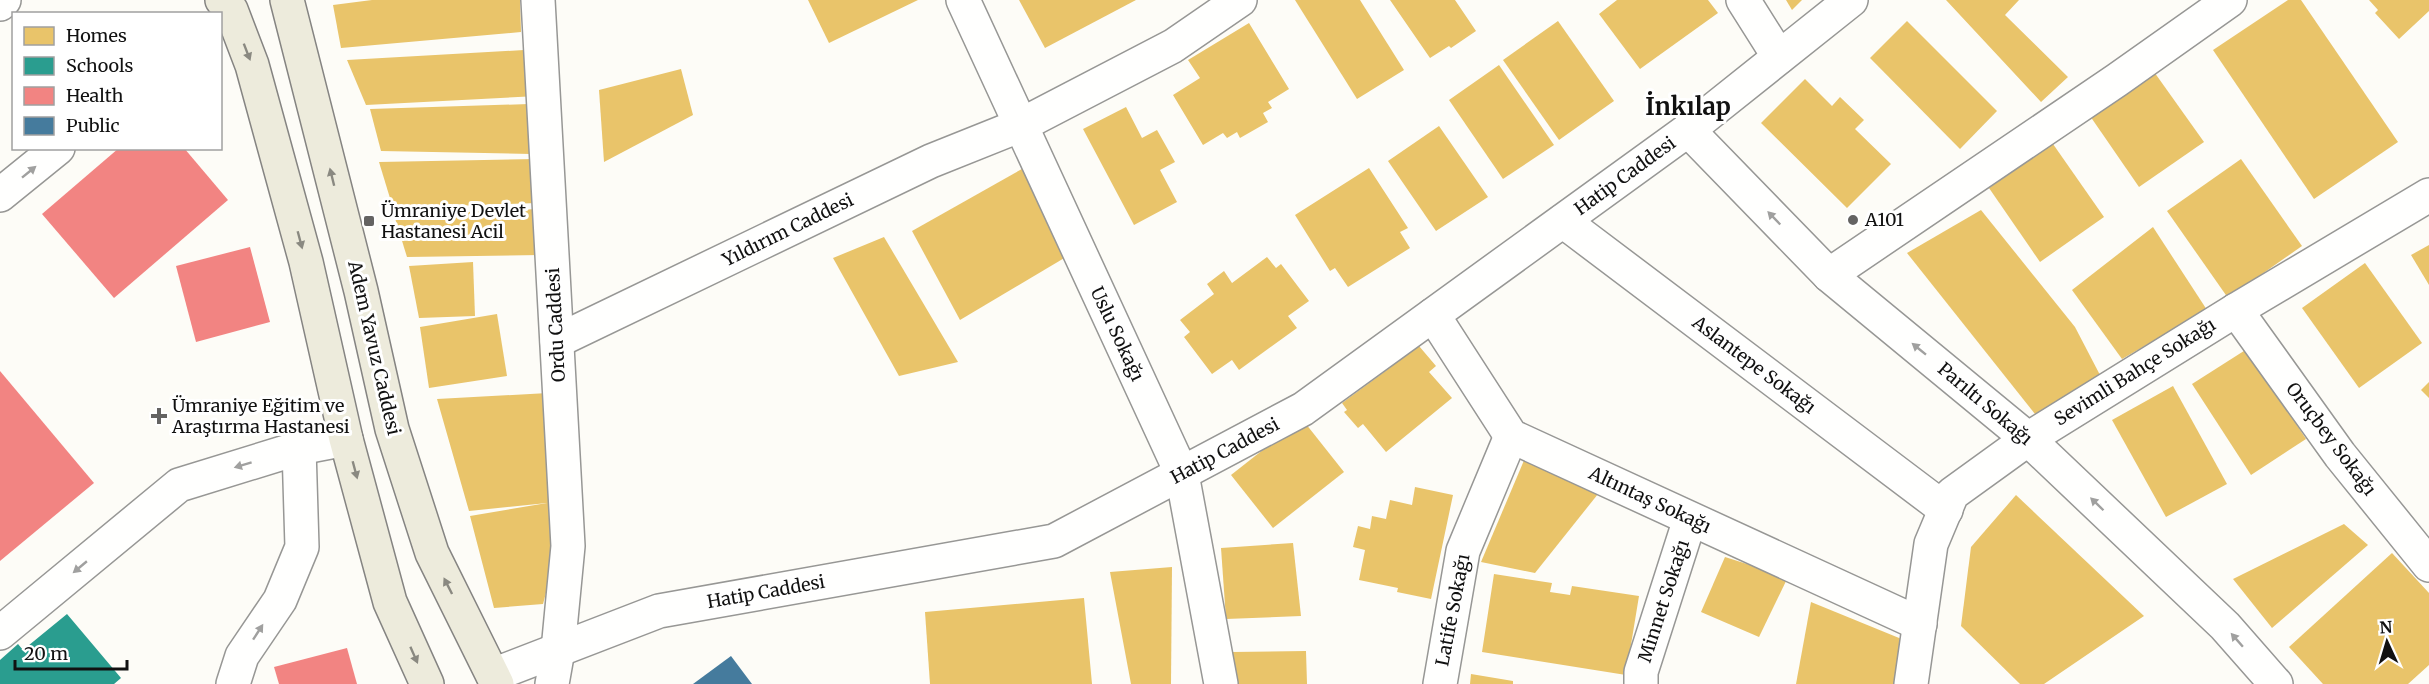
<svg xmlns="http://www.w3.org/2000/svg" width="2429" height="684" font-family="Merriweather,serif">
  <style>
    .homes { fill: #e9c46a }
    .schools { fill: #2a9d8f }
    .health { fill: #f28482 }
    .public { fill: #457b9d }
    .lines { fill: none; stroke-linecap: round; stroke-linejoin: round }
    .minor-casing { stroke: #979795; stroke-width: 36 }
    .major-casing { stroke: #858482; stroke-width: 36 }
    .minor { stroke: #fffffe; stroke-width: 33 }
    .major { stroke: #edebdc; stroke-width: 33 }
    .oneway { fill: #8a8981 }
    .oneway2 { fill: #a0a09f }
    .poi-dot { fill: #646362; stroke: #fff; stroke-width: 2 }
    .labels { text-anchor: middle; stroke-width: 6; stroke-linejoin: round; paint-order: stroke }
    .street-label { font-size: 18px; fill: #111; stroke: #fff }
    .poi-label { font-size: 18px; fill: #111; stroke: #fff; text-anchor: start }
    .district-label { font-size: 24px; font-weight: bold; fill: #111; stroke: #fff }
  </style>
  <rect width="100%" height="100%" fill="#fdfcf7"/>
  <g class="homes">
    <path d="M372 0H520L521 32 341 48 333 5Z"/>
    <path d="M808 0H918L829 43Z"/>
    <path d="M1019 0H1136L1045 48Z"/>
    <path d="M1295 0H1360L1404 70 1357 99Z"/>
    <path d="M1390 0H1455L1476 31 1451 48 1449 46 1430 58Z"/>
    <path d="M1617 0H1708L1718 13 1640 69 1599 14Z"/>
    <path d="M1786 0H1802L1792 10Z"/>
    <path d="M1946 0H2019L2005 15 2068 77 2041 102Z"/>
    <path d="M2288 0H2301L2398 142 2314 199 2213 50Z"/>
    <path d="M2369 0H2429V11L2399 39 2375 13 2378 10Z"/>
    <path d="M1558 21 1614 101 1559 140 1503 60Z"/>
    <path d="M1907 21 1997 111 1960 149 1870 58Z"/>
    <path d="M1249 23 1289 89 1268 102 1272 108 1263 113 1268 122 1240 138 1237 132 1227 138 1223 133 1203 145 1173 95 1200 78 1188 60Z"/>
    <path d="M524 50 538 96 366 105 347 60Z"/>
    <path d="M1499 65 1554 145 1503 179 1449 100Z"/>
    <path d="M681 69 693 115 604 162 599 90Z"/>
    <path d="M2152 69 2204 142 2139 187 2088 113Z"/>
    <path d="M1805 79 1832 106 1840 97 1864 120 1855 129 1891 164 1847 208 1761 123Z"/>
    <path d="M529 104 531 154 381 151 370 109Z"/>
    <path d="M1126 107 1142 138 1157 130 1175 162 1160 170 1177 202 1134 225 1083 129Z"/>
    <path d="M1439 126 1488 197 1436 231 1388 161Z"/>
    <path d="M2053 144 2104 217 2040 262 1989 188Z"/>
    <path d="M535 159 537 203 393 208 379 162Z"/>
    <path d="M2241 159 2302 246 2228 298 2167 211Z"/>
    <path d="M1029 165 1066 257 960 320 912 231Z"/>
    <path d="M1369 168 1408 228 1400 232 1410 248 1348 287 1335 268 1330 271 1295 215Z"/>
    <path d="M538 209 540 255 407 257 394 215Z"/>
    <path d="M1981 210 2075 327 2100 375 2035 414 1907 253Z"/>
    <path d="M2153 227 2207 310 2122 359 2072 290Z"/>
    <path d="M884 237 958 362 899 376 833 258Z"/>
    <path d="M2429 245V285L2411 255Z"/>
    <path d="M1267 257 1276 268 1281 264 1309 301 1288 316 1297 328 1239 370 1232 360 1212 374 1184 337 1190 332 1180 320 1214 294 1207 284 1224 271 1232 283Z"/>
    <path d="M473 262 475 316 419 318 409 266Z"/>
    <path d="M2365 263 2422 343 2359 388 2302 308Z"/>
    <path d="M497 314 507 376 429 388 420 327Z"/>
    <path d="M1411 345 1415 349 1419 346 1436 366 1429 372 1452 398 1386 452 1363 424 1358 428 1344 412 1347 410 1342 403 1391 367 1388 364Z"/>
    <path d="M2247 349 2306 439 2251 475 2192 384Z"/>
    <path d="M2429 382V398L2421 390Z"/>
    <path d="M2173 386 2227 484 2166 517 2112 420Z"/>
    <path d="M548 393 556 556 543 604 494 608 470 516 547 503 469 511 437 399Z"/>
    <path d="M1302 419 1344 472 1273 528 1231 475Z"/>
    <path d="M1525 458 1598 494 1535 573 1481 562Z"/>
    <path d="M1415 487 1453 495 1431 599 1397 592 1398 588 1359 580 1365 550 1353 547 1358 526 1370 529 1372 516 1386 519 1390 500 1412 505Z"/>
    <path d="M2016 495 2144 616 2044 684H2020L1961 626 1971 547Z"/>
    <path d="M2344 524 2368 545 2272 628 2233 579Z"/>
    <path d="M1293 543 1301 616 1226 619 1221 548Z"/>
    <path d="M2392 553 2429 593V665L2408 684H2323L2289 647Z"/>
    <path d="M1725 557 1788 577 1759 637 1701 612Z"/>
    <path d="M1172 567 1171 684H1131L1110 572Z"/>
    <path d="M1494 574 1552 583 1550 592 1570 595 1572 586 1639 596 1626 675 1482 652Z"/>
    <path d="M1084 598 1092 684H930L925 612Z"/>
    <path d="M1811 602 1904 640 1900 684H1796Z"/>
    <path d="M1306 651 1307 684H1234L1232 652Z"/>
    <path d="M1471 674 1513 681V684H1470Z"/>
  </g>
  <path class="schools" d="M67 614 121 678 114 684H0V660L18 644 23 650Z"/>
  <g class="health">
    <path d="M119 148H184L228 200 114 298 42 214Z"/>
    <path d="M250 247 270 322 196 342 176 266Z"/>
    <path d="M0 371 94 483 0 561Z"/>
    <path d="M347 648 357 684H279L274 667Z"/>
  </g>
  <path class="public" d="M731 656 752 684H693Z"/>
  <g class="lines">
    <defs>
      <g id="minor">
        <path d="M538 0 568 546 558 650 552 684"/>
        <path d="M963 0 1182 474 1221 684"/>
        <path d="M1743 0 1779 57"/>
        <path d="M0 4 4 0"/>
        <path d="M1688 130 1829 275 2028 439 2225 626 2276 684"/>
        <path d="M0 195 58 148"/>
        <path d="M1563 221 1946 510"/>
        <path d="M1829 275 2117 80 2230 0"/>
        <path d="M2236 310 2340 455 2429 565"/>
        <path d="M1433 315 1511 436 1920 624"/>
        <path d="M557 341 931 161 1021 125 1173 46 1240 0"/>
        <path d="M0 633 179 485 299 448 346 439"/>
        <path d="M493 675 659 611 1054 541 1303 409 1688 130 1851 0"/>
        <path d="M233 684 242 656 280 600 302 547 299 448"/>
        <path d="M1440 684 1463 551 1511 436"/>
        <path d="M1641 684V672L1690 519"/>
        <path d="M1911 684 1931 544 1952 494 2028 439 2236 310 2429 195"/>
      </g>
      <g id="major">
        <path d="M222 0 231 10 252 65 306 262 346 439 390 602 427 684"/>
        <path d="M287 0 361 291 392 429 432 553 497 684"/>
      </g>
    </defs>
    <use href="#minor" class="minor-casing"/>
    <use href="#major" class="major-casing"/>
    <use href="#minor" class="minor"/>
    <use href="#major" class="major"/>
  </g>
  <defs><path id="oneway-solid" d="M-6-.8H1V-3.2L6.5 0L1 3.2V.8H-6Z" transform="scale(1.5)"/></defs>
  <g class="oneway">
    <use href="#oneway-solid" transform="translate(247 52) rotate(69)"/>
    <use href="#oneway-solid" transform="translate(332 177) rotate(-104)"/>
    <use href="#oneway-solid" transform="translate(300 240) rotate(75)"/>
    <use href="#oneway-solid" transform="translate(355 470) rotate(75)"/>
    <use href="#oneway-solid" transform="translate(448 586) rotate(-117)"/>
    <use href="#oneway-solid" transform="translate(414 655) rotate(66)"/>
  </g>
  <g class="oneway2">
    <use href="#oneway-solid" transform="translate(29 172) rotate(-39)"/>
    <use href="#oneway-solid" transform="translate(1774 218) rotate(-134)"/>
    <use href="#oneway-solid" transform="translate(1919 349) rotate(-141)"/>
    <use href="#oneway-solid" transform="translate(243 465) rotate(163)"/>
    <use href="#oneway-solid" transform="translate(2097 504) rotate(-136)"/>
    <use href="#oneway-solid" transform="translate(80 567) rotate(140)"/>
    <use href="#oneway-solid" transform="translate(258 632) rotate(-57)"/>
    <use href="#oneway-solid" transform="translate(2237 640) rotate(-131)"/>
  </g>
  <g class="poi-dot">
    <circle cx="1853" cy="220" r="6"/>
    <rect x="363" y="215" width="12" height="12" rx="3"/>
    <path d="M156 407h6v6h6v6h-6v6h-6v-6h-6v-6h6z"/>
  </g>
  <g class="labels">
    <g class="street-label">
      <text transform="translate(1625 176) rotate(-36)" y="6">Hatip Caddesi</text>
      <text transform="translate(788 230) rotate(-26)" y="6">Yıldırım Caddesi</text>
      <text transform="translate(556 325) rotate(-93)" y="6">Ordu Caddesi</text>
      <text transform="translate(1117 334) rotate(65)" y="6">Uslu Sokağı</text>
      <text transform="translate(374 348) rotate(77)" y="6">Adem Yavuz Caddesi</text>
      <text transform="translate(1754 365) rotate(37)" y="6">Aslantepe Sokağı</text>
      <text transform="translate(2135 372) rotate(-32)" y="6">Sevimli Bahçe Sokağı</text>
      <text transform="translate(1985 404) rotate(40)" y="6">Parıltı Sokağı</text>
      <text transform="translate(2331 439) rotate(53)" y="6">Oruçbey Sokağı</text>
      <text transform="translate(1225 451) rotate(-28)" y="6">Hatip Caddesi</text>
      <text transform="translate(1650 500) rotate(25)" y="6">Altıntaş Sokağı</text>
      <text transform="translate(766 592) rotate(-10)" y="6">Hatip Caddesi</text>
      <text transform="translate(1664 601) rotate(-72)" y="6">Minnet Sokağı</text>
      <text transform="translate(1453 610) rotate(-79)" y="6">Latife Sokağı</text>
    </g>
    <g class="poi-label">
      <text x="381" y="217">Ümraniye Devlet<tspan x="381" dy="21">Hastanesi Acil</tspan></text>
      <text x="1865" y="226">A101</text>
      <text x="172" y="412">Ümraniye Eğitim ve<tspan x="172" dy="21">Araştırma Hastanesi</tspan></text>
    </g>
    <g class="district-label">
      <text x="1688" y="115">İnkılap</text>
    </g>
  </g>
  <rect x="12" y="12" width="210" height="138" fill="#ffffff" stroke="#a0a0a0" stroke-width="1.5"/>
  <rect x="24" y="27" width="30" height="18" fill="#e9c46a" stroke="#a0a0a0" stroke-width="1.5"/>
  <text x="66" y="42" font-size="18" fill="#111111">Homes</text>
  <rect x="24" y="57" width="30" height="18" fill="#2a9d8f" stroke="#a0a0a0" stroke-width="1.5"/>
  <text x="66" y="72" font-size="18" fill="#111111">Schools</text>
  <rect x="24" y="87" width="30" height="18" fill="#f28482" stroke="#a0a0a0" stroke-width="1.5"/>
  <text x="66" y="102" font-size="18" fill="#111111">Health</text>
  <rect x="24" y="117" width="30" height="18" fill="#457b9d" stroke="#a0a0a0" stroke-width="1.5"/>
  <text x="66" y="132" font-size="18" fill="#111111">Public</text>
  <g transform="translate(2387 642) rotate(356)" stroke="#ffffff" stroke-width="4.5" paint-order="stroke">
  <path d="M0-4.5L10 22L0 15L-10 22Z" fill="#111111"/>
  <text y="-9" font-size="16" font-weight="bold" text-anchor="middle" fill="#111111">N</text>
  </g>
  <path d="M15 660v9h112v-9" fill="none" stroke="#111111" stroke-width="3"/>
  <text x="24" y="660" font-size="18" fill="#111111" stroke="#ffffff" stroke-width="4.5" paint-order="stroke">20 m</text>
</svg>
